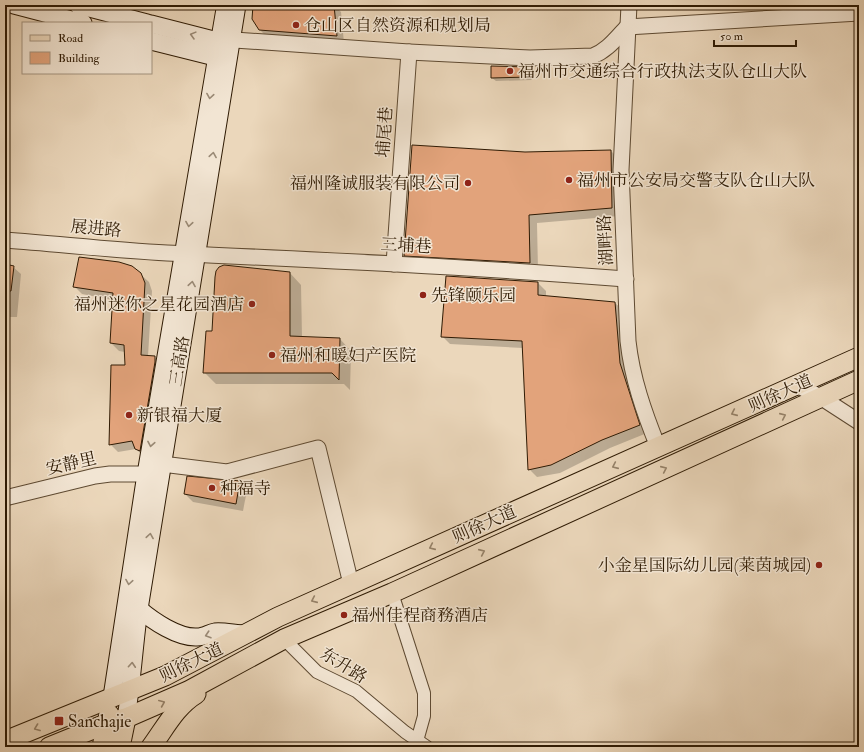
<svg xmlns="http://www.w3.org/2000/svg" width="864" height="752" font-family="'IM FELL Double Pica','Noto Serif SC',serif">
  <style>
    .shadow { fill: #0003 }
    .building { fill: #e2a37b; stroke: #2f1b04 }
    .lines { fill: none; stroke-linecap: round; stroke-linejoin: round }
    .minor-casing { stroke: #5e4a32; stroke-width: 14 }
    .tertiary-casing { stroke: #5e4a32; stroke-width: 17 }
    .secondary-casing { stroke: #2f1b04; stroke-width: 19 }
    .primary-casing { stroke: #2f1b04; stroke-width: 21 }
    .minor { stroke: #f2e5d3; stroke-width: 12 }
    .tertiary { stroke: #f2e5d3; stroke-width: 15 }
    .secondary { stroke: #f2e5d3; stroke-width: 17 }
    .primary { stroke: #ebd7bb; stroke-width: 19 }
    .oneway { stroke: #9a8a76 }
    .oneway2 { stroke: #968269 }
    .poi-dot { fill: #8f2418; stroke: #f2e5d3; stroke-width: 1.5 }
    .labels { text-anchor: middle; stroke-width: 3; stroke-linejoin: round; paint-order: stroke }
    .poi-label { font-size: 17px; fill: #2f1b04; stroke: #f2e5d3; text-anchor: start }
    .street-label { font-size: 17px; fill: #2f1b04; stroke: #f2e5d3 }
  </style>
  <rect width="100%" height="100%" fill="#ebd7bb"/>
  <filter id="stains"><feTurbulence type="fractalNoise" baseFrequency=".005" numOctaves="4"/><feColorMatrix values="0 0 0 0 .2 0 0 0 0 .09 0 0 0 0 .02 0 0 0 .5 -.17"/></filter>
  <radialGradient id="worn" r=".72"><stop offset=".6" stop-color="#630" stop-opacity="0"/><stop offset="1" stop-color="#630" stop-opacity=".3"/></radialGradient>
  <g class="shadow">
    <path d="M254 5H334L341 12 344 43 268 38 260 30Z"/>
    <path d="M528 68 532 72V80L496 81 492 78Z"/>
    <path d="M611 151 619 159V216L537 223 538 270 412 263 405 255 525 153Z"/>
    <path d="M5 257 8 262V266L13 267 21 274 17 317H5Z"/>
    <path d="M290 273 301 285 302 337 340 339 351 351 350 390 344 384H216L204 372 213 332Z"/>
    <path d="M140 274 149 282 152 291 148 356 154 357 162 365 144 457 136 449 118 452 110 444 126 366 125 352 119 351 111 343 113 300 82 294 74 286Z"/>
    <path d="M447 277 538 283 546 291V296L615 303 623 310 647 433 610 448 560 473 537 477 529 469 523 348 450 344 442 336Z"/>
    <path d="M239 482 247 490 243 511 193 502 185 494Z"/>
  </g>
  <g class="building">
    <path d="M253 5H334L337 36 259 30 252 19Z"/>
    <path d="M491 66 529 67V77L491 78Z"/>
    <path d="M412 145 525 152 611 150 612 208 529 215 530 263 404 256Z"/>
    <path d="M79 257 119 262 132 266 141 273 145 283 141 355 155 356V362L140 451 135 449 132 441 109 445 111 365H125L124 345 110 343 113 293 73 287Z"/>
    <path d="M5 264 14 266 11 291H5Z"/>
    <path d="M224 265 290 272V336L340 338 339 380 332 373H203L206 331H212L215 277 216 271 219 267Z"/>
    <path d="M446 276 538 282V295L615 302 620 363 640 425 602 440 551 465 528 470 522 341 441 337Z"/>
    <path d="M187 476 240 481 236 504 184 494Z"/>
  </g>
  <g class="lines">
    <defs>
      <g id="minor">
        <path d="M392 593 424 693V716L417 741"/>
        <path d="M284 639 317 672 356 691 405 732 427 747"/>
      </g>
      <g id="tertiary">
        <path d="M629 5 621 170 628 341C632 378 644 412 658 447"/>
        <path d="M220 39 409 52 530 58 593 56C608 50 616 38 627 27L859 13"/>
        <path d="M5 240C59 244 113 250 167 253 320 260 473 267 626 279"/>
        <path d="M394 264 409 52"/>
        <path d="M797 385 822 398 859 422"/>
        <path d="M162 464 227 472 318 448 351 584"/>
        <path d="M5 498 95 476 110 474H146"/>
      </g>
      <g id="secondary">
        <path d="M14 5 83 23"/>
        <path d="M78 5 147 23"/>
        <path d="M151 24 229 44"/>
        <path d="M151 41 227 60"/>
        <path d="M139 609C153 621 178 638 197 637 204 637 209 633 215 632 223 631 237 634 246 634"/>
        <path d="M112 697 146 474 225 9"/>
        <path d="M126 718C132 682 134 645 139 609L237 5"/>
      </g>
      <g id="primary">
        <path d="M5 741 165 676 278 617 859 357"/>
        <path d="M49 747 108 723 126 718 188 691 284 639 392 593 859 380"/>
        <path d="M102 747 109 714"/>
        <path d="M120 747 126 718"/>
        <path d="M151 747C165 728 176 706 196 694"/>
      </g>
    </defs>
    <use href="#minor" class="minor-casing"/>
    <use href="#tertiary" class="tertiary-casing"/>
    <use href="#secondary" class="secondary-casing"/>
    <use href="#primary" class="primary-casing"/>
    <use href="#minor" class="minor"/>
    <use href="#tertiary" class="tertiary"/>
    <use href="#secondary" class="secondary"/>
    <use href="#primary" class="primary"/>
  </g>
  <defs><path id="oneway-chevron" d="M-2-3.5L2.5 0L-2 3.5" fill="none" stroke-width="1.6" stroke-linecap="round" stroke-linejoin="round"/></defs>
  <g class="oneway">
    <use href="#oneway-chevron" transform="translate(193 35) rotate(-165)"/>
    <use href="#oneway-chevron" transform="translate(210 96) rotate(99)"/>
    <use href="#oneway-chevron" transform="translate(213 155) rotate(-81)"/>
    <use href="#oneway-chevron" transform="translate(189 224) rotate(99)"/>
    <use href="#oneway-chevron" transform="translate(192 284) rotate(-81)"/>
    <use href="#oneway-chevron" transform="translate(151 444) rotate(100)"/>
    <use href="#oneway-chevron" transform="translate(150 536) rotate(-81)"/>
    <use href="#oneway-chevron" transform="translate(129 582) rotate(99)"/>
    <use href="#oneway-chevron" transform="translate(208 635) rotate(162)"/>
    <use href="#oneway-chevron" transform="translate(132 665) rotate(-86)"/>
  </g>
  <g class="oneway2">
    <use href="#oneway-chevron" transform="translate(734 413) rotate(156)"/>
    <use href="#oneway-chevron" transform="translate(783 416) rotate(-24)"/>
    <use href="#oneway-chevron" transform="translate(615 466) rotate(156)"/>
    <use href="#oneway-chevron" transform="translate(664 469) rotate(-24)"/>
    <use href="#oneway-chevron" transform="translate(432 547) rotate(156)"/>
    <use href="#oneway-chevron" transform="translate(482 552) rotate(-24)"/>
    <use href="#oneway-chevron" transform="translate(314 600) rotate(156)"/>
    <use href="#oneway-chevron" transform="translate(162 703) rotate(-23)"/>
    <use href="#oneway-chevron" transform="translate(37 728) rotate(159)"/>
  </g>
  <g class="poi-dot">
    <circle cx="296" cy="25" r="4"/>
    <circle cx="510" cy="71" r="4"/>
    <circle cx="569" cy="180" r="4"/>
    <circle cx="468" cy="183" r="4"/>
    <circle cx="423" cy="295" r="4"/>
    <circle cx="252" cy="304" r="4"/>
    <circle cx="272" cy="355" r="4"/>
    <circle cx="129" cy="415" r="4"/>
    <circle cx="212" cy="488" r="4"/>
    <circle cx="819" cy="565" r="4"/>
    <circle cx="344" cy="615" r="4"/>
    <rect x="54" y="716" width="10" height="10" rx="2"/>
  </g>
  <g class="labels">
    <g class="poi-label">
      <text x="304" y="31">仓山区自然资源和规划局</text>
      <text x="518" y="77">福州市交通综合行政执法支队仓山大队</text>
      <text x="577" y="186">福州市公安局交警支队仓山大队</text>
      <text x="460" y="189" text-anchor="end">福州隆诚服装有限公司</text>
      <text x="431" y="301">先锋颐乐园</text>
      <text x="244" y="310" text-anchor="end">福州迷你之星花园酒店</text>
      <text x="280" y="361">福州和暖妇产医院</text>
      <text x="137" y="421">新银福大厦</text>
      <text x="220" y="494">种福寺</text>
      <text x="811" y="571" text-anchor="end">小金星国际幼儿园(莱茵城园)</text>
      <text x="352" y="621">福州佳程商務酒店</text>
      <text x="68" y="727">Sanchajie</text>
    </g>
    <g class="street-label">
      <text transform="translate(384 132) rotate(-86)" y="6">埔尾巷</text>
      <text transform="translate(96 228) rotate(5)" y="6">展进路</text>
      <text transform="translate(605 240) rotate(-93)" y="6">湖畔路</text>
      <text transform="translate(406 245) rotate(3)" y="6">三埔巷</text>
      <text transform="translate(179 361) rotate(-81)" y="6">三高路</text>
      <text transform="translate(780 393) rotate(-24)" y="6">则徐大道</text>
      <text transform="translate(71 463) rotate(-13)" y="6">安静里</text>
      <text transform="translate(484 524) rotate(-24)" y="6">则徐大道</text>
      <text transform="translate(191 662) rotate(-26)" y="6">则徐大道</text>
      <text transform="translate(344 665) rotate(32)" y="6">东升路</text>
    </g>
  </g>
  <rect width="864" height="752" fill="none" stroke="#ebd7bb" stroke-width="20"/>
  <rect x="6" y="6" width="852" height="740" fill="none" stroke="#2f1b04" stroke-width="2"/>
  <rect x="10" y="10" width="844" height="732" fill="none" stroke="#2f1b04"/>
  <rect x="22" y="22" width="130" height="52" fill="#f2e5d3" stroke="#a49480"/>
  <rect x="30" y="35" width="20" height="6" fill="#ebd7bb" stroke="#a49480"/>
  <text x="58" y="42" font-size="12" fill="#2f1b04">Road</text>
  <rect x="30" y="52" width="20" height="12" fill="#e2a37b" stroke="#a49480"/>
  <text x="58" y="62" font-size="12" fill="#2f1b04">Building</text>
  <path d="M714 40v6h82v-6" fill="none" stroke="#2f1b04" stroke-width="2"/>
  <text x="720" y="40" font-size="12" fill="#2f1b04" stroke="#f2e5d3" stroke-width="3" paint-order="stroke">50 m</text>
  <rect width="100%" height="100%" filter="url(#stains)"/>
  <rect width="100%" height="100%" fill="url(#worn)"/>
</svg>
